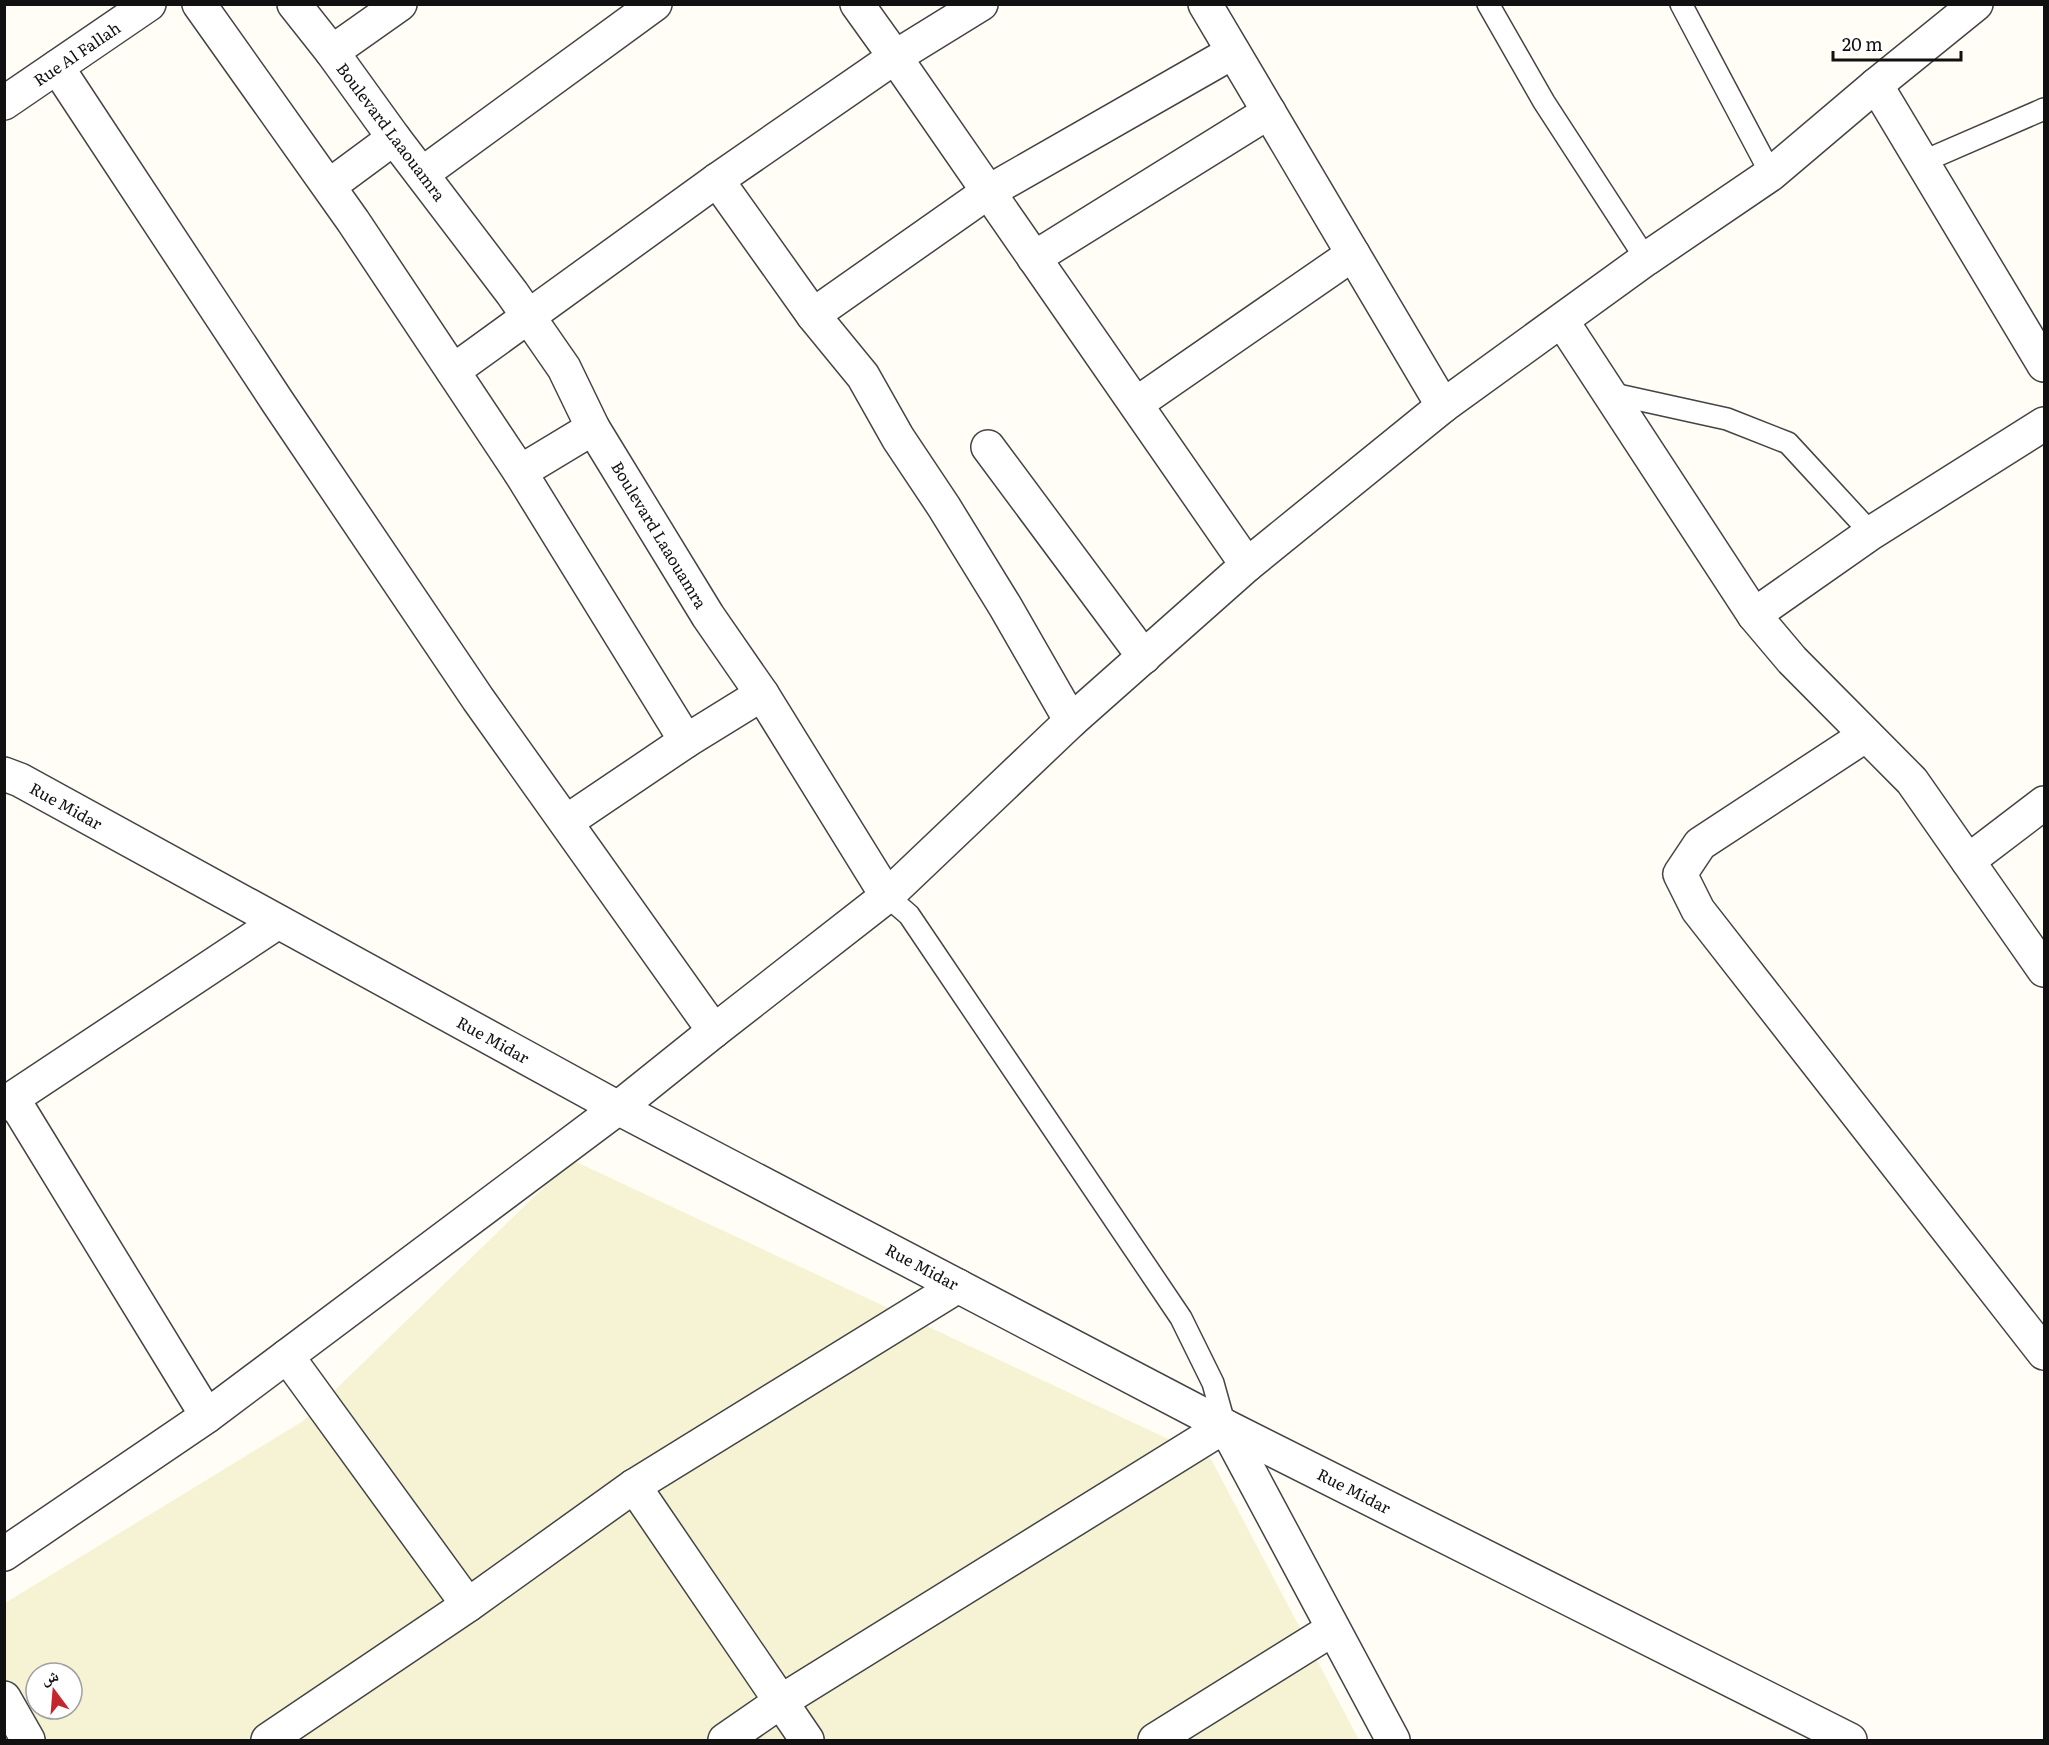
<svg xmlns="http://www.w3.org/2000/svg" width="2049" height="1745" font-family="Literata,'Noto Naskh Arabic',serif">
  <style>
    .farmland { fill: #f6f3d4; fill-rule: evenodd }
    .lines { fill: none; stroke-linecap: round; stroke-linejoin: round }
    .service-casing { stroke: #444; stroke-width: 24 }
    .minor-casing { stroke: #444; stroke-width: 36 }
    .service { stroke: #fff; stroke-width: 21 }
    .minor { stroke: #fff; stroke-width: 33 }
    .labels { text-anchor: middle; stroke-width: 6; stroke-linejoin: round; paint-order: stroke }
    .street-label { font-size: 16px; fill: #111; stroke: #fff }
  </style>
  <rect width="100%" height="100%" fill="#fffdf5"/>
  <path class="farmland" d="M572 1160 1211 1459 1359 1740H5V1603L303 1421ZM36 1673H72V1709H36Z"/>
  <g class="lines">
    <defs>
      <g id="service">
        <path d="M1488 4 1544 102 1646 259"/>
        <path d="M1681 4 1771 174"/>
        <path d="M1922 162 2044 109"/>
        <path d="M1609 393 1727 419 1788 443 1871 533"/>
        <path d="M887 896 909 915 1181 1318 1213 1383 1225 1426"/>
      </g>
      <g id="minor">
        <path d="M199 4 353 221 520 472 686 741"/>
        <path d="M857 4 895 57 1247 565"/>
        <path d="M1205 4 1443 406"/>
        <path d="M332 52 400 4"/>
        <path d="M57 67 277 401 478 699 714 1031"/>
        <path d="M1876 85 2044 365"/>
        <path d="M4 103 149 4"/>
        <path d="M422 174 655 4"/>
        <path d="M717 180 813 315 863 376 898 438 944 507 1005 606 1071 721"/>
        <path d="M329 186 394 138"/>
        <path d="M1034 258 1269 112"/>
        <path d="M813 315 988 192 1233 52"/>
        <path d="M1562 321 1754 615 1792 660 1912 781 2044 970"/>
        <path d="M453 371 717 180 895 57 981 4"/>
        <path d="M1136 404 1353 254"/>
        <path d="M988 447 1144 657"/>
        <path d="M520 472 593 428"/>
        <path d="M1754 615 1871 533 2044 424"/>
        <path d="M1866 735 1700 844 1680 874 1698 910 2044 1353"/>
        <path d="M4 774 20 780 618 1108 1225 1426 1850 1740"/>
        <path d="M566 822 686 741 762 694"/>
        <path d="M1968 861 2044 803"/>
        <path d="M887 896 1071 721 1247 565 1443 406 1646 259 1771 174 1876 85 1976 4"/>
        <path d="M13 1099 207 1416"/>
        <path d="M4 1104 278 922"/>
        <path d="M287 1356 468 1605"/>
        <path d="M634 1486 807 1740"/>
        <path d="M4 1554 207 1416 618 1108 714 1031 887 896 762 694 708 616 593 428 564 368 512 293 394 138 332 52 294 4"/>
        <path d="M4 1698 28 1740"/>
        <path d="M268 1740 468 1605 634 1486 958 1286"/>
        <path d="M725 1740 780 1702 1225 1426 1393 1740"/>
        <path d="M1155 1740 1333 1629"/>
      </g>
    </defs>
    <use href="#service" class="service-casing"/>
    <use href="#minor" class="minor-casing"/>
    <use href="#service" class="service"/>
    <use href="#minor" class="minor"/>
  </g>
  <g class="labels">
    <g class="street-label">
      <text transform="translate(77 54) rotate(-34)" y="6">Rue Al Fallah</text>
      <text transform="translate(391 132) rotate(53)" y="6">Boulevard Laaouamra</text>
      <text transform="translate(659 535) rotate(59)" y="6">Boulevard Laaouamra</text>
      <text transform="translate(66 806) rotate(29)" y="6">Rue Midar</text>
      <text transform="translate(493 1040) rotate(29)" y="6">Rue Midar</text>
      <text transform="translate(922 1267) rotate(28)" y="6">Rue Midar</text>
      <text transform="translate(1354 1491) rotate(27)" y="6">Rue Midar</text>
    </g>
  </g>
  <rect width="2049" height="1745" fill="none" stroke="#111111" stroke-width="12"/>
  <g transform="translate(54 1691) rotate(344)"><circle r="28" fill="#ffffff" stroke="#a0a0a0" stroke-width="1.5"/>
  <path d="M0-4.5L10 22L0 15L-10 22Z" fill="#c4262e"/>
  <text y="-9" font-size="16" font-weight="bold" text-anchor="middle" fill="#111111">ش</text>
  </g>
  <path d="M1833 51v9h128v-9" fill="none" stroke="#111111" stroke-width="3"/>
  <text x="1842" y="51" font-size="18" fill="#111111" stroke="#ffffff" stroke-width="4.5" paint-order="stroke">20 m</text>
</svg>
